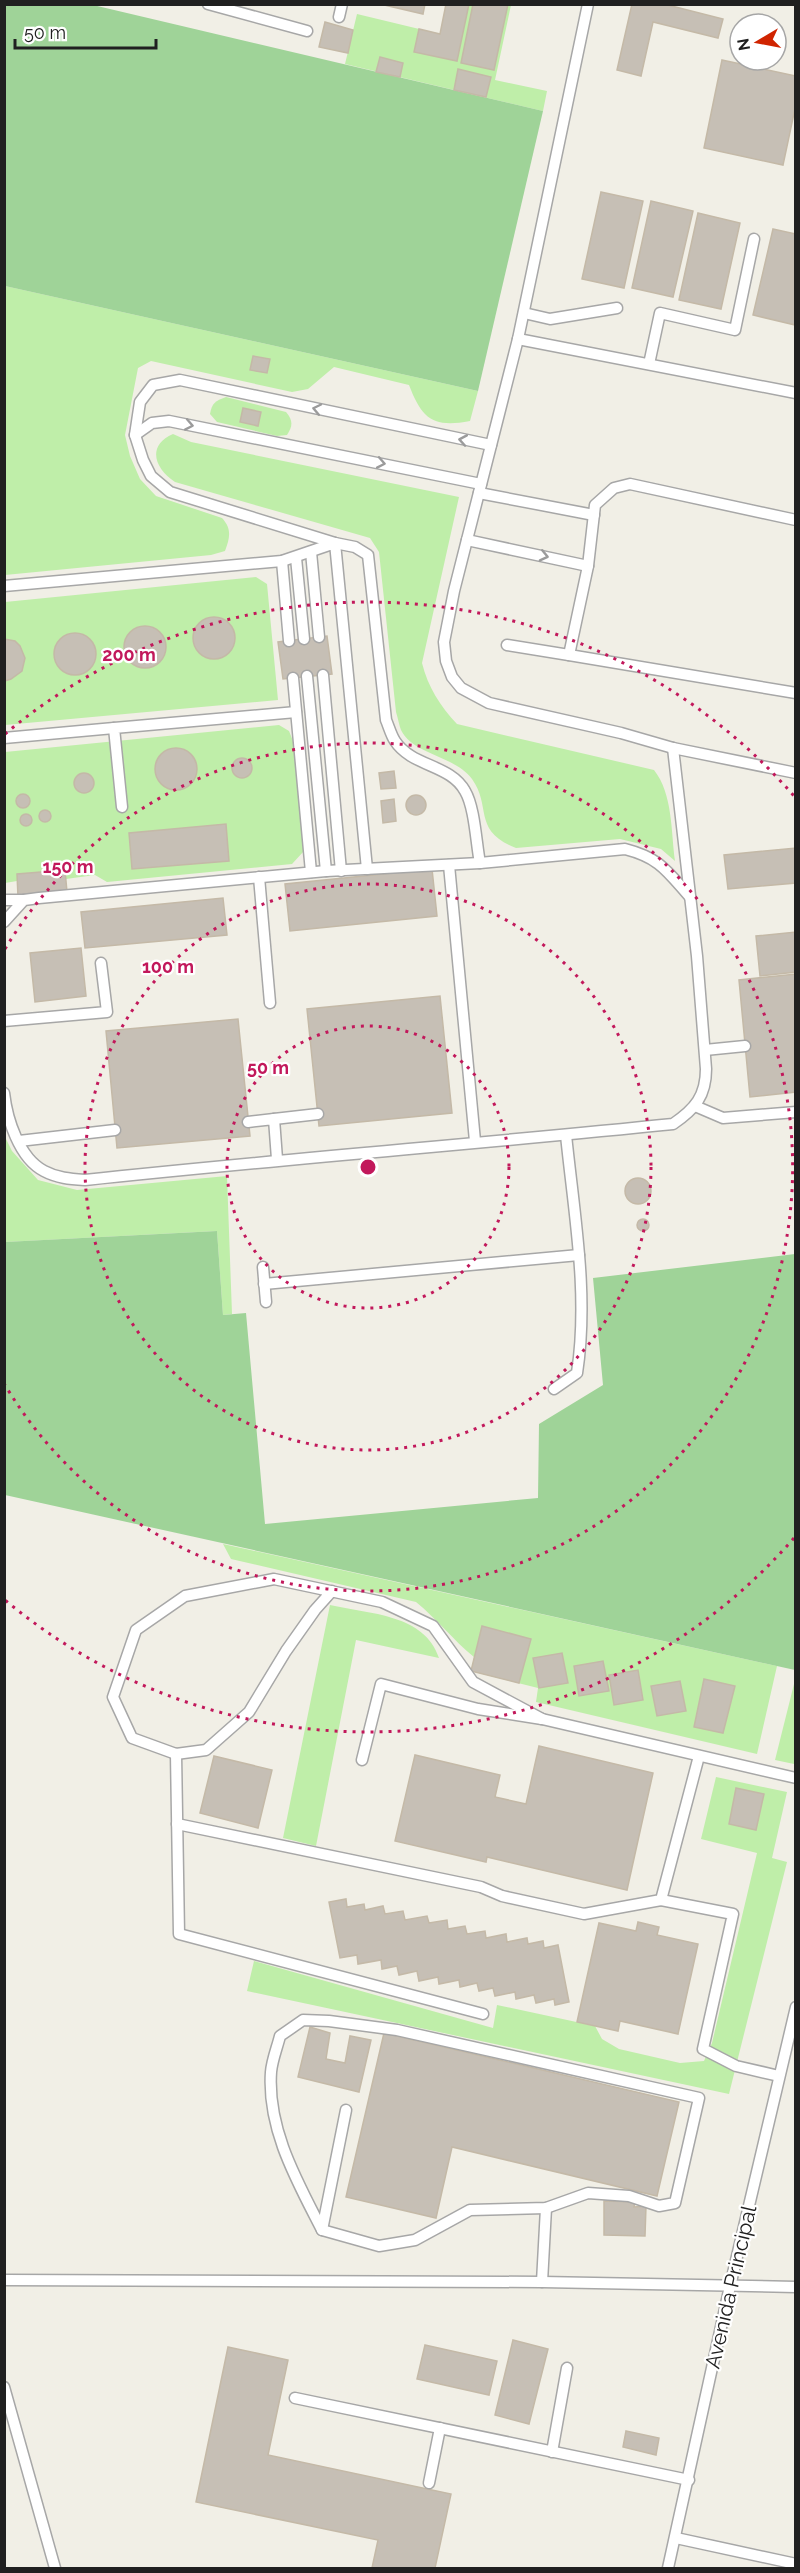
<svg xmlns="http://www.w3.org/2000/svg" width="800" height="2573" font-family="Raleway,sans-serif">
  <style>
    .grass { fill: #bfeea9 }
    .forest { fill: #9fd398 }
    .building { fill: #c6bfb5; stroke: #c4b9a7; stroke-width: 1.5 }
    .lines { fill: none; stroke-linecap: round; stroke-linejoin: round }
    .service-casing { stroke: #a7a7a7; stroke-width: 13 }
    .service { stroke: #fff; stroke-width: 10 }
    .oneway { stroke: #9b9b9b }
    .ring { fill: none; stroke: #c2185b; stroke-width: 3; stroke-dasharray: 3 6 }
    .labels { text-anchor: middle; stroke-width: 4.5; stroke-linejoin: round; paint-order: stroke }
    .street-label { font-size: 21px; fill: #202020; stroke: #fff }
    .centre { fill: #c2185b; stroke: #fff; stroke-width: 3 }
    .ring-label { font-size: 18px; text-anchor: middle; font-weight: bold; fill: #c2185b; stroke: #fff; stroke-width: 4.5; stroke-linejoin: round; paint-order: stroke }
  </style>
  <rect width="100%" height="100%" fill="#f1efe6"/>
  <g class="grass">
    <path d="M446 5H511L495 80 547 91 543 111 345 64 357 14 440 34Z"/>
    <path d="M5 286 478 391 470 421C433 428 422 419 409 385L334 367 308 389 292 392 151 361 138 368 125 435 130 456 140 479 156 496 222 518C232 529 230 537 225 551L211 555 5 575Z"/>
    <path d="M226 397 286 412C293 420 293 426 287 435L277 436 217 422 210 414C212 403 215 401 226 397Z"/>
    <path d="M173 434 191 442 459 497 422 663C428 687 440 706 457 724L654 770C673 794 671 832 675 861L661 849 620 839 516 848C472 831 492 807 472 779 454 755 413 755 401 730 399 725 398 718 396 712L379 552 370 538 175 482C155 469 146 446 173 434Z"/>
    <path d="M256 577 267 584 278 700 5 725V602Z"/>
    <path d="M279 725 289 731 293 741 304 851 292 864 107 882 95 875 66 879 64 870 17 874V881L5 883V752Z"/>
    <path d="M4 1135 12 1151 38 1180 77 1190 227 1176 232 1314 223 1315 217 1231 5 1242Z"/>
    <path d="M223 1544 777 1666 757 1754 536 1702 538 1688 471 1671 474 1657C453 1640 437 1619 416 1602L231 1559Z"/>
    <path d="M330 1605C369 1614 425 1614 439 1658L356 1640 316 1846 283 1838Z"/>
    <path d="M795 1680 796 1757 794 1764 775 1760Z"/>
    <path d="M716 1777 787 1792 772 1858 787 1862 729 2094 247 1991 254 1961 493 2028 497 2005 595 2026 602 2039 619 2049 680 2063 704 2061 712 2043 757 1853 701 1839Z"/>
  </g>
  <g class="forest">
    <path d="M5 5H93L543 111 478 391 5 286Z"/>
    <path d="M217 1231 223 1315 246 1313 265 1524 538 1498 539 1424 603 1385 593 1278 795 1254V1670L5 1495V1242Z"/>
  </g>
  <g class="building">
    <path d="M380 4H425L423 14Z"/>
    <path d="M446 4H469L457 61 414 52 419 29 440 34Z"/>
    <path d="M473 4H508L494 70 461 63Z"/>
    <path d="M632 4H664L723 19 718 38 653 22 641 76 617 70Z"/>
    <path d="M325 22 353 30 348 53 319 47Z"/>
    <path d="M380 57 403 63 400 77 376 72Z"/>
    <path d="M722 60 796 76V104L783 165 704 148Z"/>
    <path d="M458 69 491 77 486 97 454 90Z"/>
    <path d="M601 192 643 201 624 288 582 279Z"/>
    <path d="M651 201 693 211 673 297 632 288Z"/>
    <path d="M698 213 740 223 721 309 679 300Z"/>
    <path d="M773 229 796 234 795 325 753 315Z"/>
    <path d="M253 356 270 359 267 373 250 370Z"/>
    <path d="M243 408 261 412 258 426 240 422Z"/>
    <circle cx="214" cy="638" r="21"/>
    <circle cx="145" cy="647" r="21"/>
    <circle cx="75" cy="654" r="21"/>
    <path d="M327 636 332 674 283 679 278 642Z"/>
    <path d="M4 639 15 641 20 646 25 658 22 671 11 679 5 681Z"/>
    <circle cx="176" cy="769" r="21"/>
    <circle cx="242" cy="768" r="10"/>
    <path d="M394 771 396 788 381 789 379 773Z"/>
    <circle cx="84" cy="783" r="10"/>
    <circle cx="23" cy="801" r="7"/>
    <circle cx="416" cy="805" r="10"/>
    <path d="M394 799 396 821 383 823 381 801Z"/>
    <circle cx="45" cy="816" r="6"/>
    <circle cx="26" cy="820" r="6"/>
    <path d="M226 824 229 861 132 869 129 833Z"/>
    <path d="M796 848V883L728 889 724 855Z"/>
    <path d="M432 869 437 916 290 931 285 884Z"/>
    <path d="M65 870 67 892 18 897 17 874Z"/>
    <path d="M223 898 227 935 85 948 81 912Z"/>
    <path d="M796 932V972L760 976 756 936Z"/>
    <path d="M81 948 86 996 35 1002 30 953Z"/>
    <path d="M796 974V1092L750 1097 739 980Z"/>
    <path d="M440 996 452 1113 319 1126 307 1009Z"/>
    <path d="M238 1019 250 1136 117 1148 106 1031Z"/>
    <circle cx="638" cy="1191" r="13"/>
    <circle cx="643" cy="1225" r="6"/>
    <path d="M482 1626 531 1639 519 1683 471 1671Z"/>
    <path d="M562 1653 568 1683 539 1688 533 1658Z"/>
    <path d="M603 1661 609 1691 579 1696 574 1666Z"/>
    <path d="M638 1670 643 1700 614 1705 609 1675Z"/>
    <path d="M704 1679 735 1686 723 1733 694 1727Z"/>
    <path d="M680 1681 686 1711 657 1716 651 1686Z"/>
    <path d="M539 1746 653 1773 627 1890 487 1857 486 1862 395 1841 415 1755 500 1775 495 1797 526 1804Z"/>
    <path d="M214 1756 272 1770 258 1828 200 1813Z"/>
    <path d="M736 1788 764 1794 756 1830 729 1824Z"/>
    <path d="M346 1899 347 1907 364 1904 365 1910 383 1906 385 1914 403 1911 405 1920 427 1916 429 1923 447 1920 448 1929 465 1926 467 1934 485 1931 486 1938 506 1934 507 1942 527 1938 528 1944 543 1941 544 1948 558 1945 569 2002 555 2005 554 1999 536 2003 534 1995 516 1999 515 1992 495 1996 493 1988 479 1991 477 1983 460 1987 459 1980 439 1984 438 1977 419 1981 417 1971 399 1975 397 1966 382 1969 381 1960 358 1964 357 1955 340 1958 329 1902Z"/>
    <path d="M638 1922 659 1927 657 1935 698 1944 678 2034 620 2021 618 2031 577 2022 599 1923 636 1931Z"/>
    <path d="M310 2027 330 2033 326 2059 345 2063 350 2036 371 2040 359 2092 298 2077Z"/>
    <path d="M384 2033 679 2102 657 2196 452 2147 436 2218 346 2197Z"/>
    <path d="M604 2201 635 2202 634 2207 646 2206 645 2236 604 2235Z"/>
    <path d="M513 2340 548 2349 529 2424 495 2415Z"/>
    <path d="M425 2345 497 2361 489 2395 417 2379Z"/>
    <path d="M228 2347 288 2360 268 2455 451 2494 435 2568H372L378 2540 196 2502Z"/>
    <path d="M626 2431 659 2438 656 2455 623 2447Z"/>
  </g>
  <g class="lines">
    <defs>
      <g id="service">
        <path d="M208 4 307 31"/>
        <path d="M588 4 518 339 454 591 444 642 446 661 452 677 461 688 489 703 621 733 673 748 796 773"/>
        <path d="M339 17 342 4"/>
        <path d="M524 313 550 319 617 308"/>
        <path d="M518 339 796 393"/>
        <path d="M649 364 660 313 735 330 754 239"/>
        <path d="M135 435 152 423 169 421 481 484"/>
        <path d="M479 493 594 515"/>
        <path d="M467 540 588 566"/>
        <path d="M311 552 319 637"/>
        <path d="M296 558 304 639"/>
        <path d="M282 561 289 641"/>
        <path d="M4 586 282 561 335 543 367 869"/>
        <path d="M507 645 569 655 588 566 595 505 614 488 630 484 796 520"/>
        <path d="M569 655 796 693"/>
        <path d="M323 675 341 871"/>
        <path d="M307 676 326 871"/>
        <path d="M293 678 311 872"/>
        <path d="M4 738 114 728"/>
        <path d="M122 807 114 728 296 712"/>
        <path d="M480 863C476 843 475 808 465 791 450 764 412 767 395 741 391 735 389 727 386 720L368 555 355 547 335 543 170 492 151 476 143 460 135 435 140 402 153 385 180 380 491 445"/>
        <path d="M449 865 475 1141"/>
        <path d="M259 877 270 1003"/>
        <path d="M4 900H24"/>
        <path d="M4 922 24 900 39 898 326 871 480 863 625 849C660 858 667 871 690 897"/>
        <path d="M4 1021 107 1012 101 963"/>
        <path d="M705 1050 745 1046"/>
        <path d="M4 1093C7 1119 19 1158 44 1171 57 1178 70 1179 85 1180 281 1159 477 1144 673 1124 695 1109 706 1096 706 1069L697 956 673 748"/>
        <path d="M695 1106 723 1118 796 1112"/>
        <path d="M274 1119 318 1114"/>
        <path d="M248 1122 274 1119 277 1159"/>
        <path d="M19 1141 115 1130"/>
        <path d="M263 1267 266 1302"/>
        <path d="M264 1284 579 1255"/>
        <path d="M554 1389 577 1373C589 1294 574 1214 566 1135"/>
        <path d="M332 1591 315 1610 286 1651 249 1712 206 1750 176 1754 132 1738 113 1697 136 1630 185 1596 274 1579 382 1602 433 1626 473 1682 542 1719"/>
        <path d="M176 1754 179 1934 483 2014"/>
        <path d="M362 1760 381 1684 478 1709 542 1719 796 1778"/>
        <path d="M177 1824 481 1887 502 1896 584 1914 661 1900 699 1756"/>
        <path d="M661 1900 733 1914 703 2049 736 2066 779 2076"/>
        <path d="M303 2020 329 2021 397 2030 699 2098 675 2203 659 2206 629 2196 588 2193 546 2208 470 2210 415 2240 379 2246 322 2230C297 2181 267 2129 271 2072 272 2060 277 2048 280 2036Z"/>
        <path d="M322 2230 346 2110"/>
        <path d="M4 2280 542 2282 796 2287"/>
        <path d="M542 2282 546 2208"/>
        <path d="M4 2387 55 2568"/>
        <path d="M295 2398 689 2480"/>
        <path d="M552 2452 567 2368"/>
        <path d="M429 2483 440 2428"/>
        <path d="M676 2538 796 2564"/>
        <path d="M668 2568 730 2286 796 2007"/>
      </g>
    </defs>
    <use href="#service" class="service-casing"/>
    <use href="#service" class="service"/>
  </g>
  <defs><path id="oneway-chevron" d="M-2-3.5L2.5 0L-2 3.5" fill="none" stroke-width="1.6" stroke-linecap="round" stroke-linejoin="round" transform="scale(1.5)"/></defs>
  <g class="oneway">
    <use href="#oneway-chevron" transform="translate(317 409) rotate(-168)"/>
    <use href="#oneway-chevron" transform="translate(189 425) rotate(11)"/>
    <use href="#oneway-chevron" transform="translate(463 440) rotate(-170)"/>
    <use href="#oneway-chevron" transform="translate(381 463) rotate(11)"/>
    <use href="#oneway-chevron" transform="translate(544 556) rotate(13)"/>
  </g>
  <g class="ring">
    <circle cx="368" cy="1167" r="141"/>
    <circle cx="368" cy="1167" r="283"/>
    <path d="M5 949A424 424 0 1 1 5 1385"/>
    <path d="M794 1538A565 565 0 0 1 5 1600M5 734A565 565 0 0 1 794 796"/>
  </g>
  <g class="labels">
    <g class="street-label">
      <text transform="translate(731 2287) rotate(-77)" y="7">Avenida Principal</text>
    </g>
  </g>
  <circle cx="368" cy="1167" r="9" class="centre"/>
  <g class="ring-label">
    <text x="129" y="661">200 m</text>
    <text x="68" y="873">150 m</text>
    <text x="168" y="973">100 m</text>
    <text x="268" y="1074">50 m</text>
  </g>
  <rect width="800" height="2573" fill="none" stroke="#202020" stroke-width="12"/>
  <g transform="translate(758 42) rotate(260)"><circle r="28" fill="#ffffff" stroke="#a6a6a6" stroke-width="1.5"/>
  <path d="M0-4.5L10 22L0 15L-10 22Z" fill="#d02400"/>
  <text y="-9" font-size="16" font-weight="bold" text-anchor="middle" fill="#202020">N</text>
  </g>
  <path d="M15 39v9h141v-9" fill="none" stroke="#202020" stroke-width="3"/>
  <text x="24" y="39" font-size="18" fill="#202020" stroke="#ffffff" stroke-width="4.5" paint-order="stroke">50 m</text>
</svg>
